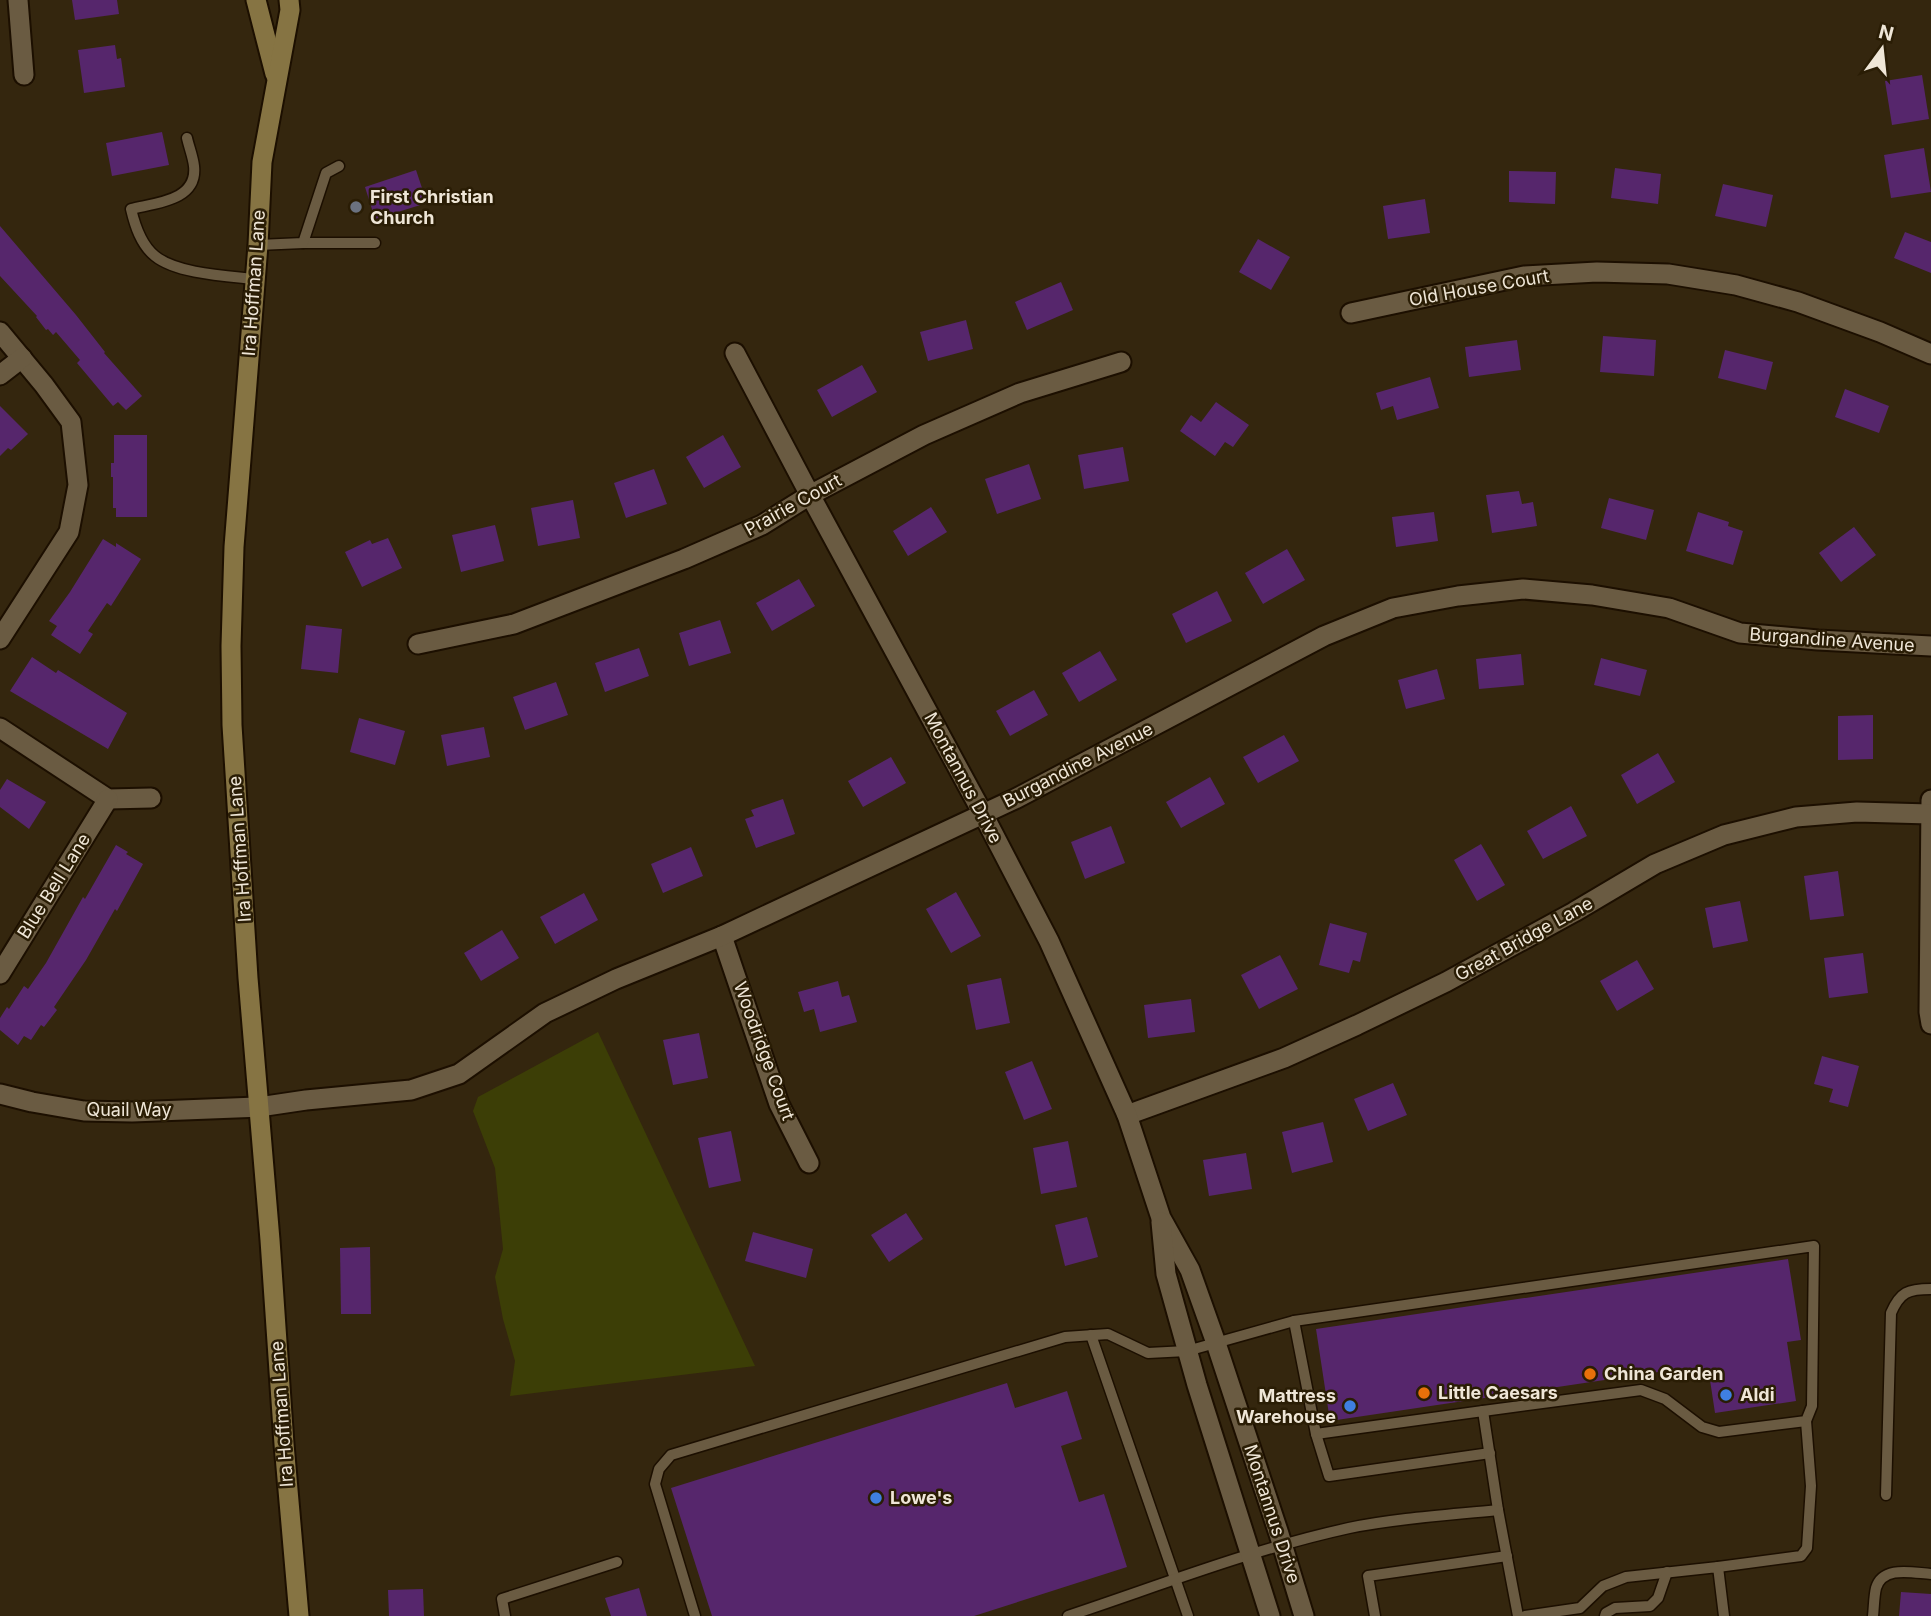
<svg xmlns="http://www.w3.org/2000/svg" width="1931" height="1616" font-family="Inter,sans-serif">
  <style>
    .green { fill: #3c3e06 }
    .building { fill: #56266c }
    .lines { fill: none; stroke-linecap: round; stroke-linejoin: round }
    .service-casing { stroke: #1c0f00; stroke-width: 13 }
    .minor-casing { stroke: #1c0f00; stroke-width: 23 }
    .tertiary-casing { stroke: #1c0f00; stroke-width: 23 }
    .secondary-casing { stroke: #1c0f00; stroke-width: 23 }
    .service { stroke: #6a5b42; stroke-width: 10 }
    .minor { stroke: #6a5b42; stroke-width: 19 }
    .tertiary { stroke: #6a5b42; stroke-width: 19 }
    .secondary { stroke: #867443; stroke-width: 19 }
    .worship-dot { fill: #6b7280; stroke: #2a1d05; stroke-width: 2.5 }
    .food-dot { fill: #e8710a; stroke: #2a1d05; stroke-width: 2.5 }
    .shop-dot { fill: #3f7fe0; stroke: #2a1d05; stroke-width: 2.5 }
    .labels { text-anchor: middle; stroke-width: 5; stroke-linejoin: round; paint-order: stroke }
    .poi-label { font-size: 18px; font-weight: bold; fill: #efe6d7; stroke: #2a1d05; text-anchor: start }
    .street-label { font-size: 18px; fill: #efe6d7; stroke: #2a1d05 }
  </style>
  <rect width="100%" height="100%" fill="#34260e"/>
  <path class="green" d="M598 1032 755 1366 510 1396 515 1361 503 1319 495 1277 503 1249 495 1168 473 1111 478 1097Z"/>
  <g class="building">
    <path d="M72 0H117L119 14 75 20Z"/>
    <path d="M115 45 117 59 121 58 125 87 84 93 78 50Z"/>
    <path d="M1922 75 1929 119 1892 125 1885 81Z"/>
    <path d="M162 132 169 165 112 176 106 143Z"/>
    <path d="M1924 148 1931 192 1891 198 1884 155Z"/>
    <path d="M1615 168 1661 174 1658 204 1611 198Z"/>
    <path d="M416 170 427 203 375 219 365 187Z"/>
    <path d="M1509 171 1556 172 1555 204 1509 202Z"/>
    <path d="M1723 184 1773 195 1766 227 1715 216Z"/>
    <path d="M1425 199 1430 233 1388 239 1383 206Z"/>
    <path d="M0 226 76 315 105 352 104 353 142 396 126 410 118 402 113 406 77 363 80 360 56 332 53 335 48 329 46 330 36 317 37 316 0 276Z"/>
    <path d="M1905 232 1931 242V273L1894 258Z"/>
    <path d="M1258 239 1290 257 1271 290 1239 272Z"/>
    <path d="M1061 282 1073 310 1027 330 1015 302Z"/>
    <path d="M966 320 973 349 928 361 920 332Z"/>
    <path d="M1603 336 1656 340 1654 376 1600 372Z"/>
    <path d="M1517 340 1521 370 1469 377 1465 347Z"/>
    <path d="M1725 350 1773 362 1766 390 1718 378Z"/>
    <path d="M862 365 877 392 832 417 817 390Z"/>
    <path d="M1430 377 1439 408 1397 420 1393 406 1381 410 1376 393Z"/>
    <path d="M1845 389 1889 406 1879 433 1835 417Z"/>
    <path d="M1216 402 1249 425 1233 447 1225 442 1215 456 1180 431 1191 415 1201 422Z"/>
    <path d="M0 406 28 434 11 450 8 448 0 456Z"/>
    <path d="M114 435H147V517H116V508H113V477H111V463H114Z"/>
    <path d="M723 435 741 467 704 488 686 457Z"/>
    <path d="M1123 447 1129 481 1084 489 1078 455Z"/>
    <path d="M1029 464 1041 499 997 514 985 479Z"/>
    <path d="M654 469 667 504 626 518 614 483Z"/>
    <path d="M1519 491 1522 504 1533 502 1537 526 1492 533 1486 495Z"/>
    <path d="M1609 498 1654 510 1646 540 1601 528Z"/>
    <path d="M573 500 580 538 538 546 531 508Z"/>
    <path d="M931 507 947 532 908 556 893 531Z"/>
    <path d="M1434 512 1438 541 1396 547 1392 517Z"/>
    <path d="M1698 512 1729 522 1728 526 1743 531 1733 565 1686 551Z"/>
    <path d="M495 525 504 561 461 572 452 535Z"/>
    <path d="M1854 527 1876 555 1841 582 1819 553Z"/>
    <path d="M388 538 402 568 362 587 345 552 370 540 372 544Z"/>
    <path d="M103 539 116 547V543L141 559 111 606 107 603 88 631 93 634 80 654 51 635 57 626 49 621 70 592Z"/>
    <path d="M1287 549 1305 580 1263 604 1245 573Z"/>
    <path d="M799 579 815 606 772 631 756 603Z"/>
    <path d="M1217 591 1232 621 1186 643 1172 614Z"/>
    <path d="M720 620 731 653 689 666 679 633Z"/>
    <path d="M306 625 342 629 338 673 301 669Z"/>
    <path d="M639 648 649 676 605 692 595 663Z"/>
    <path d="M1100 651 1117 680 1079 702 1062 673Z"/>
    <path d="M1521 654 1524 685 1479 689 1476 659Z"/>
    <path d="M32 657 56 673 58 670 127 713 108 749 10 691Z"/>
    <path d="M1601 658 1647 670 1640 696 1594 685Z"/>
    <path d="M1437 669 1445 699 1406 709 1398 680Z"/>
    <path d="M556 682 568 715 525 730 513 697Z"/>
    <path d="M1034 690 1048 715 1010 736 996 711Z"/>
    <path d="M1873 715V759L1838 760V716Z"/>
    <path d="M359 718 405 731 395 765 350 752Z"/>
    <path d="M484 727 490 757 447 766 441 735Z"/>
    <path d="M1284 735 1299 761 1258 783 1243 757Z"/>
    <path d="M1658 753 1675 782 1637 804 1621 775Z"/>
    <path d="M891 757 906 783 863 807 848 781Z"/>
    <path d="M1210 777 1225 804 1181 828 1166 802Z"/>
    <path d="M7 779 46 802 29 829 0 807V790Z"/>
    <path d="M783 799 795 834 756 848 745 819 754 816 751 810Z"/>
    <path d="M1571 806 1587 836 1543 859 1527 831Z"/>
    <path d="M1111 826 1125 863 1085 879 1071 842Z"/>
    <path d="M1481 844 1505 885 1477 901 1454 860Z"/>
    <path d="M116 845 128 852 126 854 143 864 117 911 115 909 86 960 54 1007 57 1010 44 1027 41 1025 31 1040 24 1036 18 1045 0 1030V1018L7 1007 9 1009 24 986 28 989 46 963 83 897 85 899Z"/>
    <path d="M691 847 703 876 663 893 651 864Z"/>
    <path d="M1838 871 1844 916 1810 920 1804 876Z"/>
    <path d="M956 892 981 936 951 953 926 909Z"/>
    <path d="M584 893 598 920 555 944 540 917Z"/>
    <path d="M1740 901 1748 941 1713 948 1705 908Z"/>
    <path d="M1330 923 1367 933 1360 962 1353 960 1349 973 1319 965Z"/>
    <path d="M502 930 519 958 481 981 464 953Z"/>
    <path d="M1863 953 1868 993 1829 998 1824 958Z"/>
    <path d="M1280 955 1298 989 1259 1009 1241 975Z"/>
    <path d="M1637 960 1654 989 1617 1011 1600 981Z"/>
    <path d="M1001 978 1010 1023 976 1030 967 985Z"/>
    <path d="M838 981 842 997 849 995 857 1022 820 1032 814 1009 804 1012 798 992Z"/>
    <path d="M1191 999 1195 1032 1148 1038 1144 1005Z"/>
    <path d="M699 1033 708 1078 673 1085 663 1040Z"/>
    <path d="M1822 1056 1859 1066 1848 1107 1829 1102 1833 1089 1814 1084Z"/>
    <path d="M1032 1061 1052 1109 1024 1120 1005 1072Z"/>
    <path d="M1393 1083 1407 1115 1368 1131 1354 1099Z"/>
    <path d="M1323 1122 1333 1162 1292 1173 1282 1132Z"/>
    <path d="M731 1131 741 1181 709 1188 698 1138Z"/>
    <path d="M1068 1141 1077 1187 1041 1194 1033 1148Z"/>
    <path d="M1246 1153 1252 1189 1209 1196 1203 1160Z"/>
    <path d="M906 1213 923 1239 889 1262 871 1235Z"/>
    <path d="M1087 1217 1098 1257 1065 1266 1055 1225Z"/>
    <path d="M753 1232 813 1249 806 1278 745 1261Z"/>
    <path d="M370 1247 371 1314H341L340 1248Z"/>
    <path d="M1788 1259 1801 1340 1787 1342 1796 1401 1715 1413 1710 1380 1685 1368 1330 1421 1316 1329Z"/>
    <path d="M1007 1383 1015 1408 1067 1391 1082 1439 1061 1446 1079 1502 1104 1494 1127 1567 974 1616H712L671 1488Z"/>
    <path d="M639 1588 647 1616H611L605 1598Z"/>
    <path d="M423 1589 424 1616H389L388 1590Z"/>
    <path d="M1901 1592 1931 1594V1616H1899Z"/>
  </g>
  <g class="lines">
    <defs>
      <g id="service">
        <path d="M187 138C189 147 193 157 194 166 198 201 155 203 131 209 135 226 141 245 155 256 177 274 228 276 255 279"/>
        <path d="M303 243H375"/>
        <path d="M258 245 303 243 326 173 339 166"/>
        <path d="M1294 1321 1814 1246 1812 1406 1806 1421 1719 1432 1702 1427 1665 1399 1641 1390 1483 1411"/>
        <path d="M1091 1335 1188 1616"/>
        <path d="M1316 1434 1329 1476 1490 1453"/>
        <path d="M1886 1495 1891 1313C1900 1292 1908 1289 1931 1289"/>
        <path d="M1718 1567 1801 1556 1807 1548 1811 1486 1806 1421"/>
        <path d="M505 1616 502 1599 617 1562"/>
        <path d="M695 1616 655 1484 659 1469 671 1455 1065 1337 1108 1334 1148 1353 1187 1351 1294 1321 1316 1434 1483 1411 1498 1510 1518 1616"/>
        <path d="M1068 1616C1161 1585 1253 1549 1349 1528 1398 1518 1449 1515 1498 1510"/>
        <path d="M1375 1616 1368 1576 1507 1556"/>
        <path d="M1525 1616 1580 1608 1603 1586 1626 1577 1718 1567 1724 1616"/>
        <path d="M1605 1616 1606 1613 1615 1608 1650 1606 1658 1598 1667 1572"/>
        <path d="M1873 1616C1874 1607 1874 1596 1876 1588 1883 1565 1913 1573 1931 1574"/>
      </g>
      <g id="minor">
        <path d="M18 0 24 75"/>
        <path d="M1351 313 1524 276 1597 272 1668 274 1736 285 1798 302 1880 332 1931 354"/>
        <path d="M0 332 44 385 71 422 78 485 69 532 0 639"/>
        <path d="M735 353 810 495 983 814"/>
        <path d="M0 375 22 358"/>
        <path d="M418 644 514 624 684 559 762 525 810 495 924 435 1020 393 1121 362"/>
        <path d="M0 728 108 799 151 798"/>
        <path d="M1931 800 1929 1012 1931 1024"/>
        <path d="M722 936 779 1104 809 1163"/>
        <path d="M0 974 108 799"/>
        <path d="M1127 1115 1284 1058 1357 1025 1446 982 1574 912 1655 864 1724 835 1796 817 1857 812 1930 814"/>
      </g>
      <g id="tertiary">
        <path d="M983 814 1049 941 1127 1115 1161 1218 1190 1270 1216 1343 1279 1534 1304 1616"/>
        <path d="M0 1094 32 1102 84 1111 132 1112 259 1107 306 1100 411 1090 459 1074 545 1013 616 979 722 936 1015 799 1324 636 1393 608 1458 596 1523 589 1592 595 1669 608 1740 633 1818 640 1931 646"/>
        <path d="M1161 1222 1166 1274 1197 1385 1270 1616"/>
      </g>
      <g id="secondary">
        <path d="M256 0 275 74"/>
        <path d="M289 0 290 10 262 162 258 245 234 547 231 646 232 725 248 978 270 1240 284 1444 299 1616"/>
      </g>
    </defs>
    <use href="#service" class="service-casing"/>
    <use href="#minor" class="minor-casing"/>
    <use href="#tertiary" class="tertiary-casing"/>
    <use href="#secondary" class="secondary-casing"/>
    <use href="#service" class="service"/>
    <use href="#minor" class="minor"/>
    <use href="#tertiary" class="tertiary"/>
    <use href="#secondary" class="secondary"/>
  </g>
  <circle class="worship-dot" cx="356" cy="207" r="7"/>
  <g class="food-dot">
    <circle cx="1590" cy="1374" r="7"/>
    <circle cx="1424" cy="1393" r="7"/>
  </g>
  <g class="shop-dot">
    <circle cx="1726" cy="1395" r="7"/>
    <circle cx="1350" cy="1406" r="7"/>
    <circle cx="876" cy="1498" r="7"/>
  </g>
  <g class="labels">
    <g class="poi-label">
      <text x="370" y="203">First Christian<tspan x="370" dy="21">Church</tspan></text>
      <text x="1604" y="1380">China Garden</text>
      <text x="1438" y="1399">Little Caesars</text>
      <text x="1740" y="1401">Aldi</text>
      <text x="1336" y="1402" text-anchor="end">Mattress<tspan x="1336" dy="21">Warehouse</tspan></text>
      <text x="890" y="1504">Lowe's</text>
    </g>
    <g class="street-label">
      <text transform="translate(254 283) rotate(-86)" y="6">Ira Hoffman Lane</text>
      <text transform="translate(1479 288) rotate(-10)" y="6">Old House Court</text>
      <text transform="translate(793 505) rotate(-29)" y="6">Prairie Court</text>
      <text transform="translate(1832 640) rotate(4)" y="6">Burgandine Avenue</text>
      <text transform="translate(1078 765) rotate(-27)" y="6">Burgandine Avenue</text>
      <text transform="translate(963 778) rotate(62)" y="6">Montannus Drive</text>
      <text transform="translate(240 849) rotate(-94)" y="6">Ira Hoffman Lane</text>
      <text transform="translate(54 886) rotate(-58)" y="6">Blue Bell Lane</text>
      <text transform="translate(1524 939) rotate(-29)" y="6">Great Bridge Lane</text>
      <text transform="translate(764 1051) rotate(70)" y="6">Woodridge Court</text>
      <text x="129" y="1116">Quail Way</text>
      <text transform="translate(282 1414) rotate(-94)" y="6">Ira Hoffman Lane</text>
      <text transform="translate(1272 1514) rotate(72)" y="6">Montannus Drive</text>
    </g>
  </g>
  <g transform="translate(1882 49) rotate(15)" stroke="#2a1d05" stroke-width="5" paint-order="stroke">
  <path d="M0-5L12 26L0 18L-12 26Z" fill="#efe6d7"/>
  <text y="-10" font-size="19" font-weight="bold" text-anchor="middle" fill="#efe6d7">N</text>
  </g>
</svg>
